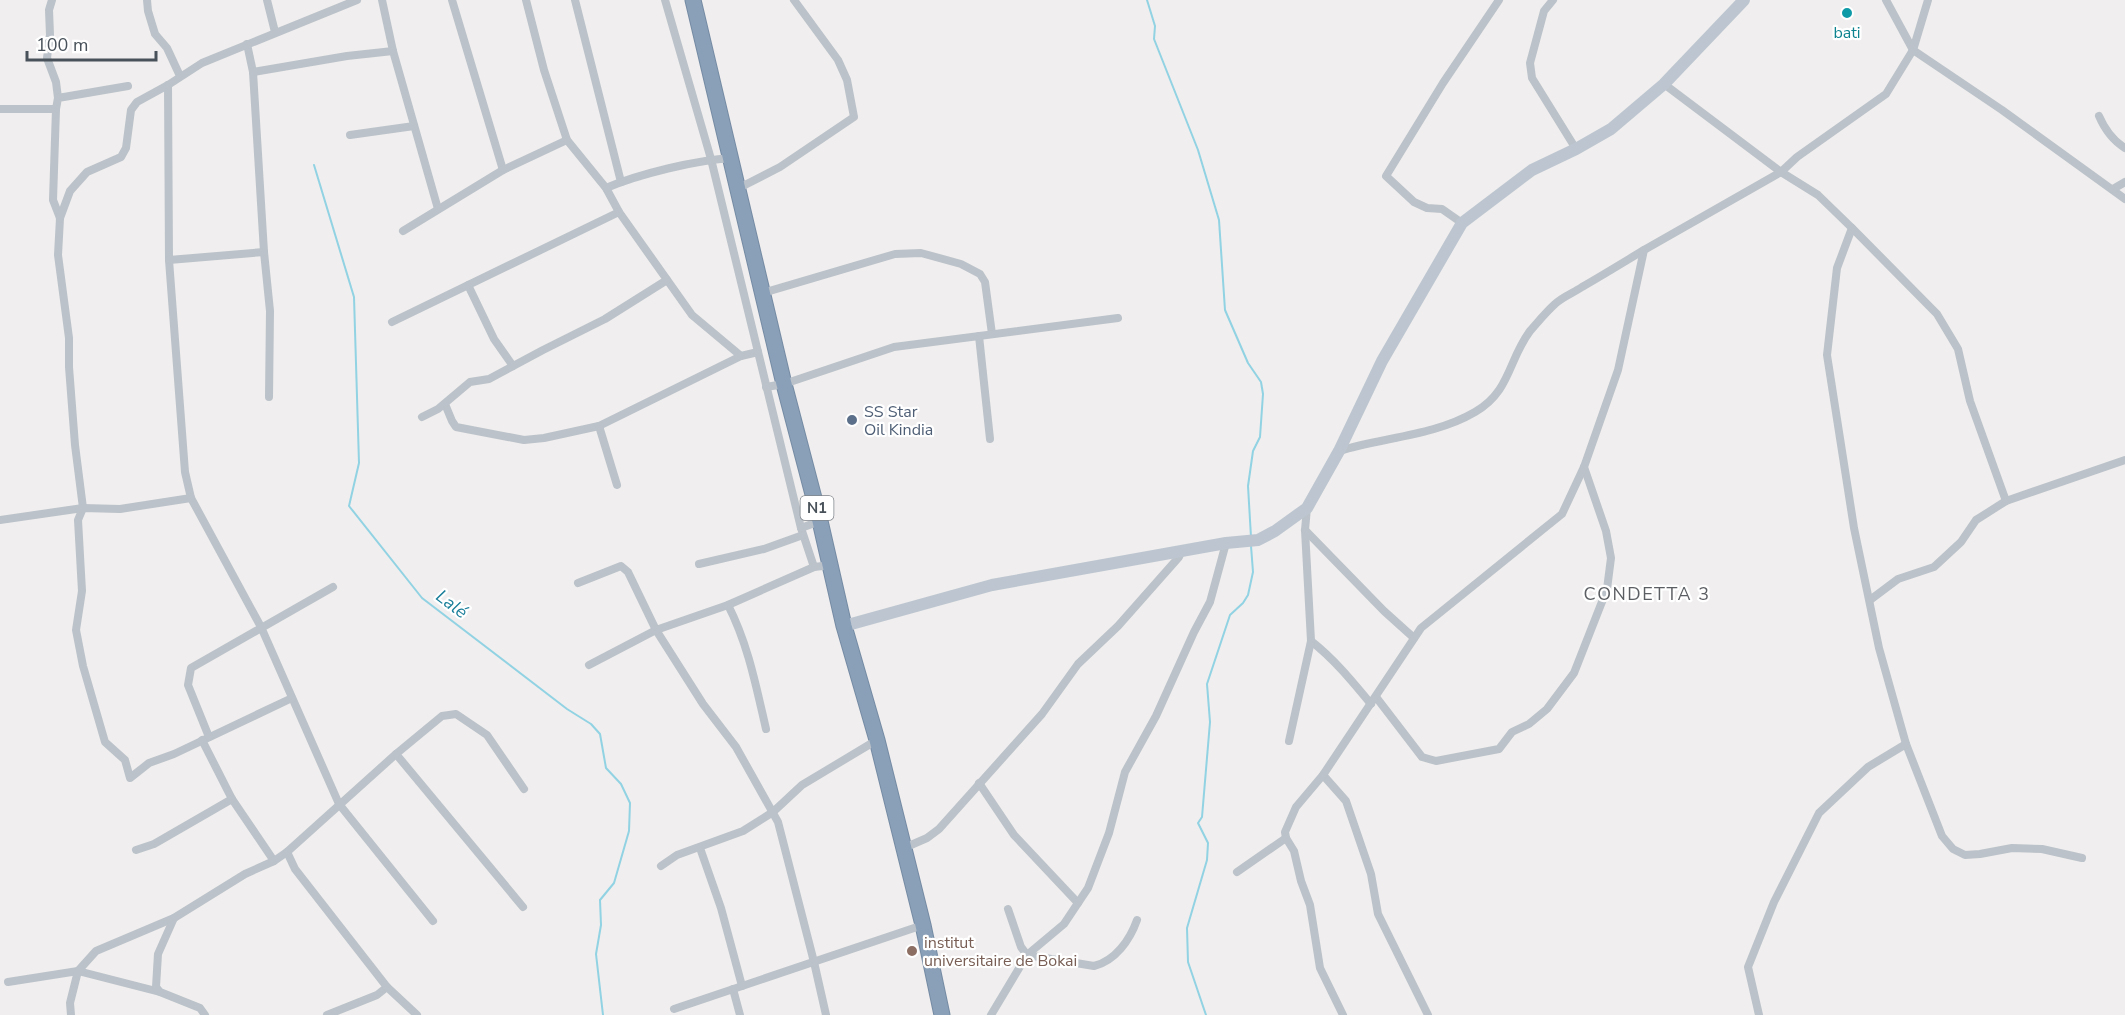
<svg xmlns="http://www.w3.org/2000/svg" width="2125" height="1015" font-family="'Nunito Sans',sans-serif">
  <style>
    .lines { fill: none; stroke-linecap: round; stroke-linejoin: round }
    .stream { stroke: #91d2e3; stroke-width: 2 }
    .highway-casing { stroke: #758ba4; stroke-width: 17 }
    .street { stroke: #bbc2c9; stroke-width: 8 }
    .secondary { stroke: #bdc6d0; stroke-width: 12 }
    .highway { stroke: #8aa0b8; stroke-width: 15 }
    .culture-dot { fill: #0f9aa8; stroke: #fff; stroke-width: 2 }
    .service-dot { fill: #5c6f8a; stroke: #fff; stroke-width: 2 }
    .education-dot { fill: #8d6e63; stroke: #fff; stroke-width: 2 }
    .labels { text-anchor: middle; stroke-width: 4.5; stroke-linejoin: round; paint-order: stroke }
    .shield { fill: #fff; stroke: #7f858b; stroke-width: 1.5 }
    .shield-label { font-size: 15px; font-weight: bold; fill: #485159 }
    .culture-label { font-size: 16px; fill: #0d838f; stroke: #fff }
    .service-label { font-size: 16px; fill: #4e5e75; stroke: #fff; text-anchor: start }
    .education-label { font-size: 16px; fill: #785e54; stroke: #fff; text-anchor: start }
    .neighbourhood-label { font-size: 18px; letter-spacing: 1.5px; fill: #5b5e62; stroke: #fff }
    .water-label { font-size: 18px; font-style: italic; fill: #1a7f9a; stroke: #fff }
  </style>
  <rect width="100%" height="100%" fill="#f0eeee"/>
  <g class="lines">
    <g class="stream">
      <path d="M1147 0 1155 26 1154 39 1198 150 1219 220 1225 310 1248 363 1261 382 1263 394 1260 437 1253 451 1248 486 1251 537"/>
      <path d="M314 165 354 297 359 463 349 506 422 598 567 709 591 724 600 734 606 768 621 784 630 803 629 831 614 883 600 900 601 925 596 954 603 1015"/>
      <path d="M1206 1015 1188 962 1187 928 1207 860 1208 843 1198 823 1202 817 1210 722 1207 684 1230 615 1243 603 1248 595 1253 572 1251 546"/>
    </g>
    <defs>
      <path id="highway" d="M693 0 784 384 820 521 844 626 877 740 923 925 942 1015"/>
    </defs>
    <use href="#highway" class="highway-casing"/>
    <g class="street">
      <path d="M52 0 49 10 50 35 47 58 56 82 58 98"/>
      <path d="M147 0 148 11 155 34 167 48 180 76"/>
      <path d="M267 0 275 32"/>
      <path d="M382 0 393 51 438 209"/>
      <path d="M452 0 503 170"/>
      <path d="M526 0 544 70 567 140 606 188 619 212 692 315 741 356 758 352"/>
      <path d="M575 0 621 182"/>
      <path d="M665 0 711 159 801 528 814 567"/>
      <path d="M1553 0 1544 11 1530 63 1532 78 1576 149"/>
      <path d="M1886 0 1913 50 2002 110 2125 199"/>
      <path d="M247 44 253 72 264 252 270 311 269 397"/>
      <path d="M253 72 347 56 393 51"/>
      <path d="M1664 84 1781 172 1818 195 1852 228 1837 268 1827 355 1854 528 1879 648 1906 744 1942 836 1953 849 1965 855 1980 854 2012 848 2042 849 2082 858"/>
      <path d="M168 85 169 260 185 472 191 498 261 627 339 804 433 921"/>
      <path d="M128 86 58 98 56 109 53 200 60 218 58 255 69 338V367L75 445 83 508 78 520 82 591 76 630 83 666 105 742 125 760 130 778 149 763 174 754 292 698"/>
      <path d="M0 109H56"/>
      <path d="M2099 116C2105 130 2112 140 2125 148"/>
      <path d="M350 135 414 126"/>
      <path d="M606 188C639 174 696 160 732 158"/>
      <path d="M739 188 780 167 854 117 847 80 838 60 794 0"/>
      <path d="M2113 189 2125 182"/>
      <path d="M60 218 70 191 87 172 121 157 126 148 131 110 137 102 168 85 202 63 357 0"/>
      <path d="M1462 223 1442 209 1427 208 1414 202 1386 176 1443 83 1499 0"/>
      <path d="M1852 228 1937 314 1958 349 1970 401 2006 501"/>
      <path d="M403 231 503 170 567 140"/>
      <path d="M169 260 264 252"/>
      <path d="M468 285 494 339 513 366"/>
      <path d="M763 293 895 254 921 253 961 264 980 274 985 282 992 334"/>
      <path d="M392 322 619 212"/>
      <path d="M979 336 990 439"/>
      <path d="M766 387 784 384 894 347 1118 318"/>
      <path d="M445 404 452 421 456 427 524 440 544 438 599 426 741 356"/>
      <path d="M422 417 438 409 470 382 489 379 543 350 605 319 667 280"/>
      <path d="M599 426 617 485"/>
      <path d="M1339 451C1384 437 1434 436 1475 412 1511 391 1508 360 1530 331 1538 322 1546 312 1555 304 1562 297 1573 293 1582 287 1603 275 1624 262 1644 250"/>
      <path d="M1307 508 1305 530 1311 641C1334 659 1352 681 1371 704"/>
      <path d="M0 520 83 508 120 509 191 498"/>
      <path d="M801 528 820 521"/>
      <path d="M1305 530 1384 611 1414 638"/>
      <path d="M699 564 764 549 803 535"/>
      <path d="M578 583 621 566 628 572 656 630 703 704 736 747 778 822 814 962 826 1015"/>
      <path d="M1870 600 1898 579 1934 567 1961 542 1976 520 2006 501 2125 460"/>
      <path d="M728 605C748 644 756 686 766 729"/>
      <path d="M589 665 656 630 728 605 814 567 831 565"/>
      <path d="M1376 697 1422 757 1436 761 1499 749 1512 732 1529 724 1547 709 1574 673 1607 589 1611 558 1606 531 1584 467"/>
      <path d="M209 737 188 685 191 668 333 587"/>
      <path d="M202 740 232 799 274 861"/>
      <path d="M1289 741 1311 641"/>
      <path d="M396 754 523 907"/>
      <path d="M1323 775 1346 801 1371 874 1378 914 1428 1015"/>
      <path d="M979 783 1014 835 1078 903"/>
      <path d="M700 848 721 908 742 986"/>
      <path d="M904 848 927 838 939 829 1042 714 1078 664 1118 626 1179 557 1182 550"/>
      <path d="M136 850 154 844 232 799"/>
      <path d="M661 866 677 855 743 831 773 812 802 785 877 740"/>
      <path d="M1237 872 1286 838"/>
      <path d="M1008 909 1021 947 1027 955 1064 924 1088 888 1109 833 1125 772 1156 716 1194 632 1210 602 1226 543"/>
      <path d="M8 982 78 971 160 992"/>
      <path d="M733 989 740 1015"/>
      <path d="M674 1009 923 925"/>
      <path d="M71 1015 70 1003 78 971 96 951 174 918"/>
      <path d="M205 1015 200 1008 160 992 156 987 158 954 174 918 245 874 274 861 287 852"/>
      <path d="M327 1015 377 995 387 987"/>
      <path d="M417 1015 387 987 295 869 287 852 396 754 442 716 456 714 487 735 524 789"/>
      <path d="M991 1015 1027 955 1094 966C1115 961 1130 940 1137 920"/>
      <path d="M1343 1015 1320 968 1310 905 1301 881 1294 851 1286 838 1285 832 1296 807 1323 775 1421 628 1562 514 1584 467 1618 370 1644 250 1781 172 1797 157 1886 94 1913 50 1928 0"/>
      <path d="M1759 1015 1748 967 1774 902 1819 813 1868 767 1906 744"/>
    </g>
    <path class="secondary" d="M844 626 992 585 1226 543 1258 540 1275 531 1307 508 1339 451 1382 361 1462 223 1532 170 1576 149 1611 129 1664 84 1744 0"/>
    <use href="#highway" class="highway"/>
  </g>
  <circle class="culture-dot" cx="1847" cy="13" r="6"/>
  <circle class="service-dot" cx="852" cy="420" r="6"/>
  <circle class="education-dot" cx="912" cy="951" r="6"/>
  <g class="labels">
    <rect class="shield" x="800.5" y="496" width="33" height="24" rx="4.5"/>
    <g class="shield-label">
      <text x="817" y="513">N1</text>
    </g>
    <g class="culture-label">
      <text x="1847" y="38">bati</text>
    </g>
    <g class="service-label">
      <text x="864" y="417">SS Star<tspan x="864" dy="18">Oil Kindia</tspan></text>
    </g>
    <g class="education-label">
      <text x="924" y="948">institut<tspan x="924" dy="18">universitaire de Bokai</tspan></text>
    </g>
    <g class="neighbourhood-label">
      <text x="1647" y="600">СONDETTA 3</text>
    </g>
    <g class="water-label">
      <text transform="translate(452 604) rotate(37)" y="6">Lalé</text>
    </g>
  </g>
  <path d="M27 51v9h129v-9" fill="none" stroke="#485159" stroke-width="3"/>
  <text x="36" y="51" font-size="18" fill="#485159" stroke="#ffffff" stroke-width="4.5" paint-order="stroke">100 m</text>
</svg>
